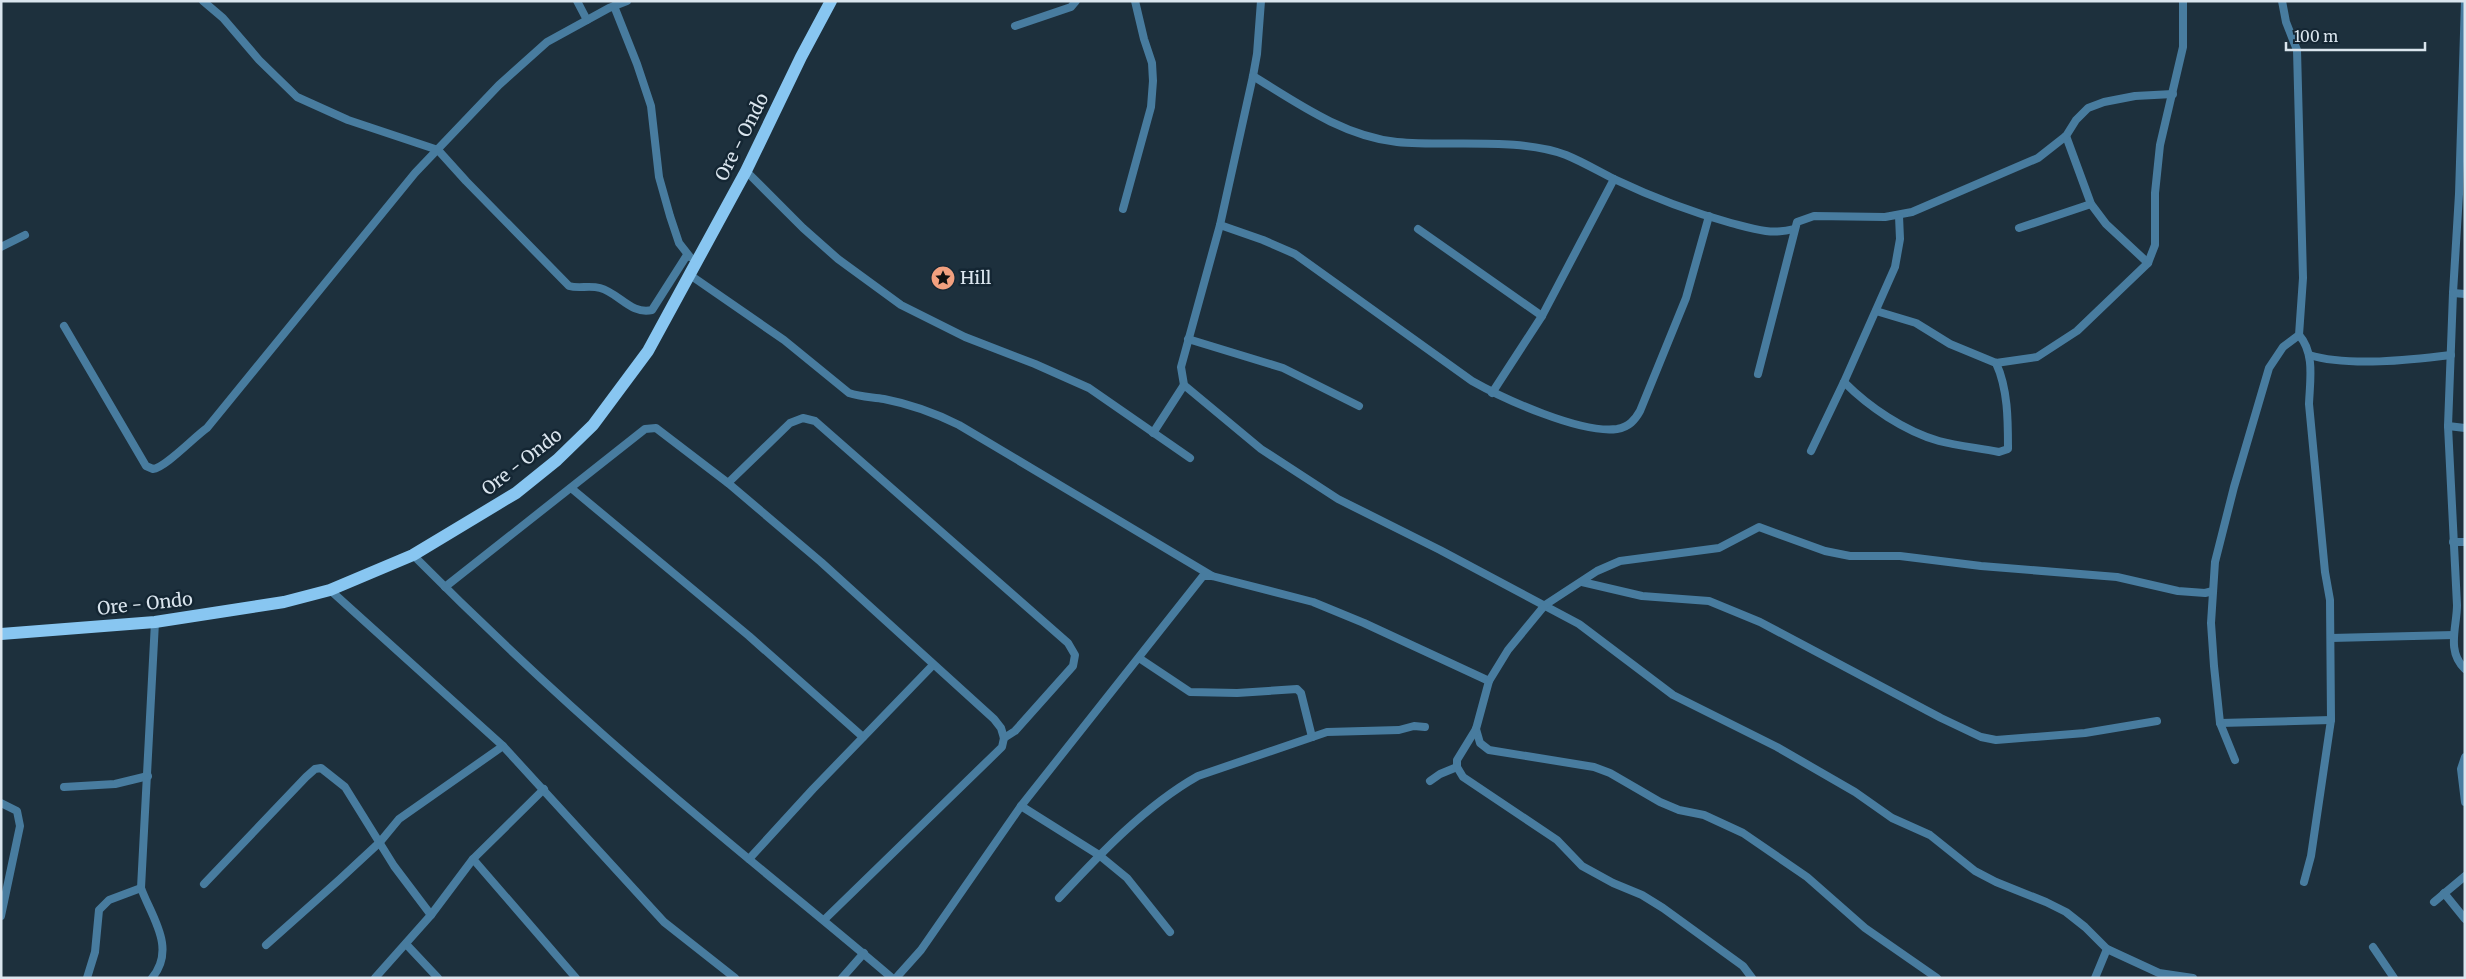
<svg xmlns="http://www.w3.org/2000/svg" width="2466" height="979" font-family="Merriweather,serif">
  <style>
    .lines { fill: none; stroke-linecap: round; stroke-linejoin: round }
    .minor { stroke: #487c9f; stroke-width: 8 }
    .primary { stroke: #88c6f1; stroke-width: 12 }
    .labels { text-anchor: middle; stroke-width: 5; stroke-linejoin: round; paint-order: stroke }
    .street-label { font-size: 18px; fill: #dae5ee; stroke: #142633 }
    .poi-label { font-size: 18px; fill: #dae5ee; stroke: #142633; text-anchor: start }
  </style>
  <rect width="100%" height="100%" fill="#1d303d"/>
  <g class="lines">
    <g class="minor">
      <path d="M203 1 223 18 259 60 297 97 348 120 438 150 466 181 569 286C579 289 589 285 600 288 619 293 631 315 652 310L687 255"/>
      <path d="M577 1 587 20"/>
      <path d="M1261 1 1257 54 1253 76 1220 225 1181 367 1184 385 1261 449 1338 499 1440 550 1579 624 1673 695 1777 747 1855 792 1892 818 1930 835 1975 871 1996 882 2046 902 2066 912 2085 927 2107 949 2159 973 2193 978"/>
      <path d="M2465 1 2459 194 2453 293 2448 426 2457 605C2457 627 2446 651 2465 669"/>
      <path d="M614 6 637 64 651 106 659 177 670 216 679 243 690 257"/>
      <path d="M1015 26 1071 7 1076 1"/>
      <path d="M1253 76C1297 103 1343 136 1397 142 1449 147 1518 137 1566 155 1583 162 1598 171 1614 179 1652 197 1691 212 1731 223 1754 229 1771 235 1794 229"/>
      <path d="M2066 136 2091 204 2106 224 2148 263"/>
      <path d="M746 171 803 228 838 259 901 305 965 337 1035 364 1089 388 1190 458"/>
      <path d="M1123 209 1151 107 1153 81 1152 63 1144 39 1135 1"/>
      <path d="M1220 225 1263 240 1295 254 1472 381C1504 399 1581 434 1617 429 1629 427 1635 420 1640 411L1686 298 1709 216"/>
      <path d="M2019 228 2091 204"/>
      <path d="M1418 229 1542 316"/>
      <path d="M1 247 25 235"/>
      <path d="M690 275 784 340 849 393C860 397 872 397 884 399 910 404 935 413 959 425L1212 576"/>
      <path d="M2453 293 2465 294"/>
      <path d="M1876 311 1916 323 1950 344 1996 363 2037 357 2077 331 2148 263 2155 245V193L2160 145 2183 47V1"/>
      <path d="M64 326 146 466 153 469C165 468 194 437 207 428L415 173 499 85 547 42 609 8 627 1"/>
      <path d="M2299 335C2315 353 2310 380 2309 404L2325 572 2330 600 2331 720 2311 856 2304 882"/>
      <path d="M1188 339 1283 368 1359 406"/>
      <path d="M2309 355C2349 367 2410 360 2451 355"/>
      <path d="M1758 374 1797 222 1814 216 1885 217 1912 212 2038 158 2066 136 2076 120 2088 108 2104 102 2135 96 2173 94"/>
      <path d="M1844 382C1869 407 1904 431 1939 441 1958 446 1979 448 1999 452L2008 449C2008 420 2008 389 1996 363"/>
      <path d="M1492 393 1542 316 1614 179"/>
      <path d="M2448 426 2465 428"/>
      <path d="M1153 433 1184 385"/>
      <path d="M1811 451 1844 382 1895 267 1900 239 1899 216"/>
      <path d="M728 483 790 423 803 418 815 421 1068 643 1075 655 1073 666 1015 731 1004 738"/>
      <path d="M571 488 749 636 863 737"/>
      <path d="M2453 542H2465"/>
      <path d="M413 555C510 653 614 747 720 835 777 883 836 930 892 978"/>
      <path d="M1582 582 1642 596 1709 601 1760 622 1941 718 1981 737 1996 740 2085 733 2157 721"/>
      <path d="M445 587 645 429 656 428 728 483 821 562 994 719 1001 728 1004 738 1002 747 824 920"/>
      <path d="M330 590 503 746 664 922 735 978"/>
      <path d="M2331 638 2454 635"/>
      <path d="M1139 658 1190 692 1237 693 1297 689 1301 693 1312 737"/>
      <path d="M2220 723 2331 720"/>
      <path d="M1476 729 1480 743 1489 750 1594 767 1610 773 1660 802 1679 810 1704 815 1743 833 1807 877 1865 928 1937 978"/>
      <path d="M2465 757 2461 769 2465 802"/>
      <path d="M2235 760 2220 723 2214 666 2211 623 2215 562 2234 487 2269 368 2283 347 2299 335 2303 278 2297 50 2286 22 2282 1"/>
      <path d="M1430 781 1440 774 1457 767"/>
      <path d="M64 787 115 784 148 776"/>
      <path d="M1 803 17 811 20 826 1 916"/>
      <path d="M1021 806 1099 855 1127 878 1170 932"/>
      <path d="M473 859 576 978"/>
      <path d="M749 859 813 789 933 665"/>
      <path d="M204 884 306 777 315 769 321 768 345 787 394 866 431 915"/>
      <path d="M2444 893 2465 919"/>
      <path d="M1059 898C1100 854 1145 806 1198 776L1327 732 1399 730 1414 726 1425 727"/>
      <path d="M2434 902 2465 876"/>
      <path d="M406 944 438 978"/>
      <path d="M266 945 339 880 380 842 399 819 503 746"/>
      <path d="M2373 947 2394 978"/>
      <path d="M87 978 95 952 99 910 109 900 141 888"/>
      <path d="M152 978C177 948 151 916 141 888L155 622"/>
      <path d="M375 978 431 915 473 859 544 789"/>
      <path d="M842 978 864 953"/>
      <path d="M896 978 921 950 1021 806 1203 576H1212L1313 602 1364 623 1489 681"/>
      <path d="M1752 978 1743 966 1663 908 1642 895 1613 883 1582 866 1557 840 1463 777 1457 767V760L1476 729 1489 681 1508 650 1545 605 1597 571 1620 561 1719 548 1759 527 1825 551 1850 556H1900L1981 566 2117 577 2178 591 2205 593 2213 591"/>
      <path d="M2095 978 2107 949"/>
    </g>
    <path class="primary" d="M1 634 155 622 284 602 330 590 413 555 516 493 557 460 593 425 648 351 746 171 801 57 831 1"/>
  </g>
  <defs>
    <symbol id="sight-disc" viewBox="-11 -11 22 22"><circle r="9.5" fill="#f2a07f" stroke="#142633"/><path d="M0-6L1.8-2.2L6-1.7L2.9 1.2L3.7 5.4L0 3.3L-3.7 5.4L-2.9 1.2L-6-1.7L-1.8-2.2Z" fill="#111"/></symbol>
  </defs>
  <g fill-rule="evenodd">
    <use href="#sight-disc" x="929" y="264" width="28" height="28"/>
  </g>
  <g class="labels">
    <g class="street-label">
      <text transform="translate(742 137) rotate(-63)" y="6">Ore - Ondo</text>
      <text transform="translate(522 462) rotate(-38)" y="6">Ore - Ondo</text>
      <text transform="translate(145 604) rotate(-6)" y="6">Ore - Ondo</text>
    </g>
    <g class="poi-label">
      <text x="960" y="284">Hill</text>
    </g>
  </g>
  <rect width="2466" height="979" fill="none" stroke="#dae5ee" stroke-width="5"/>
  <path d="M2286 42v8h139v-8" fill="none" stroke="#dae5ee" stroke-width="2.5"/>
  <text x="2294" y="42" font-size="15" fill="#dae5ee" stroke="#142633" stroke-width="4" paint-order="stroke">100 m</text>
</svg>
